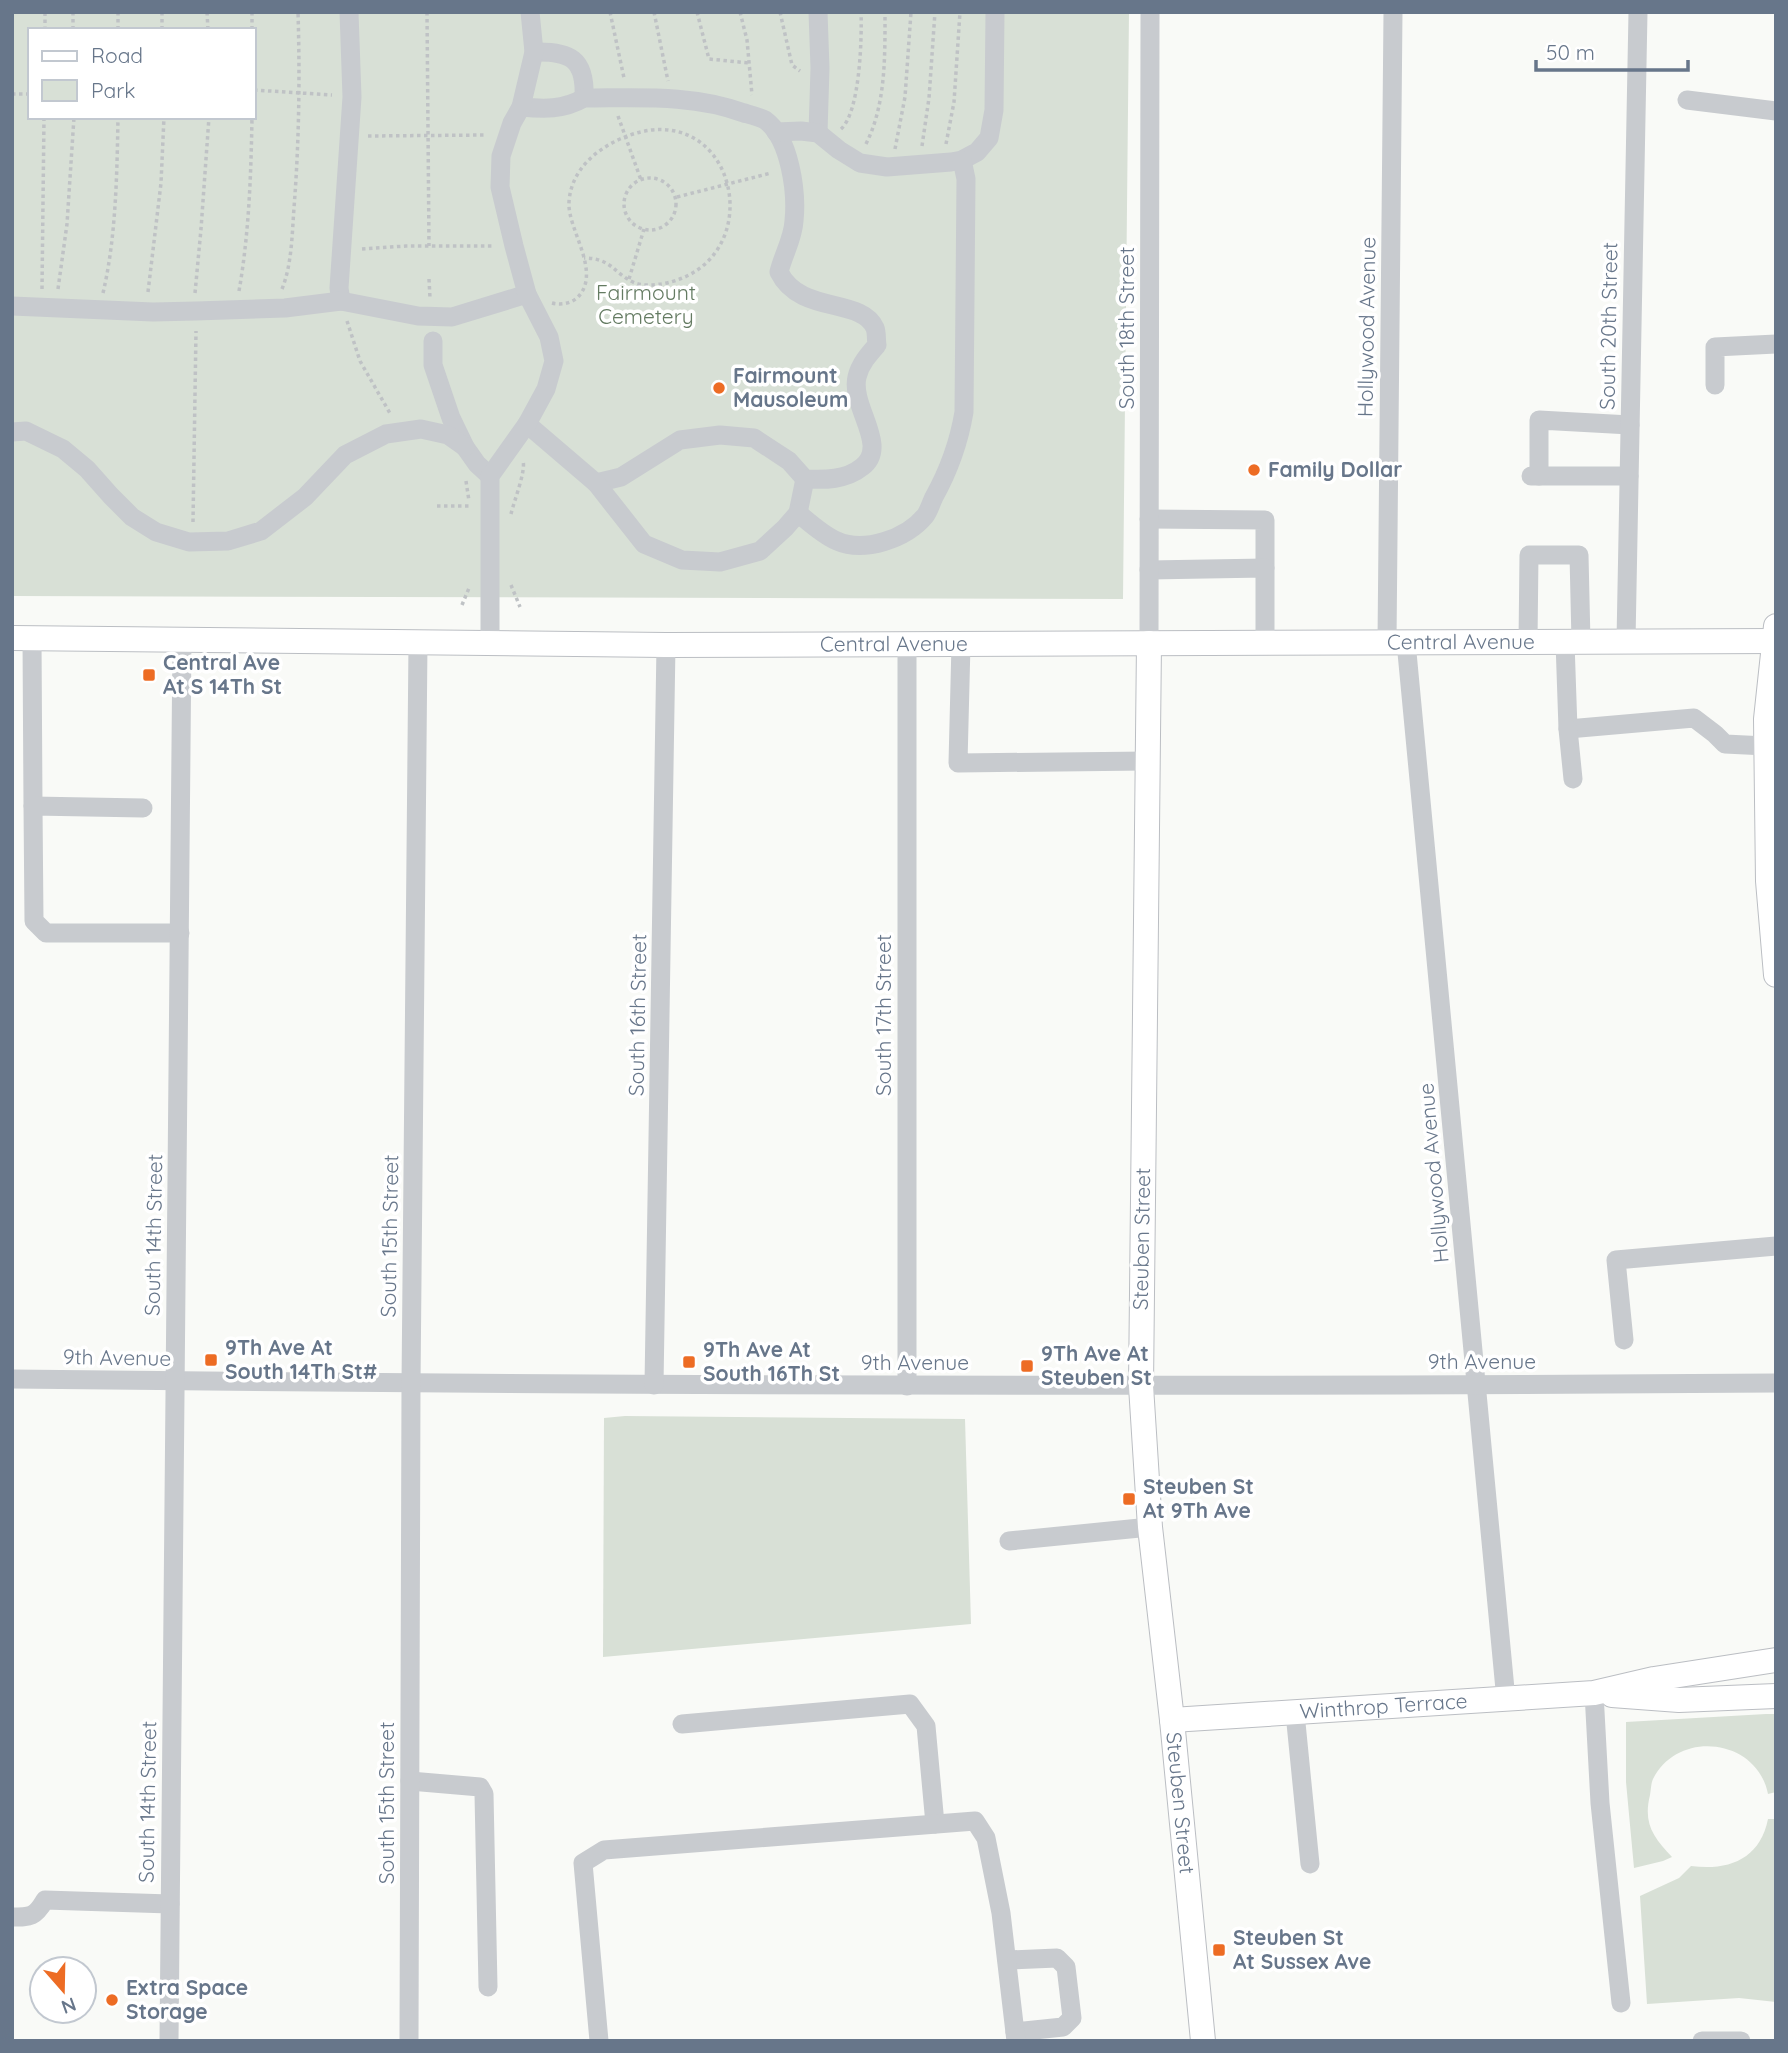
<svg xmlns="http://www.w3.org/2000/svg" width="1788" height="2053" font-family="Quicksand,sans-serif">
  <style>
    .green { fill: #d8e0d6; fill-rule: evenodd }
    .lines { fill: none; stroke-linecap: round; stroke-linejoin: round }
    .major-casing { stroke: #bbbec3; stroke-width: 26 }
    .path { stroke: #bfc2c5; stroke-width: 3.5; stroke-dasharray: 3.5 3.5; stroke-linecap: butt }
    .minor { stroke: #c8cbcf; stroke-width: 19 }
    .major { stroke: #fff; stroke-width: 24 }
    .poi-dot { fill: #ed6c24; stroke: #fff; stroke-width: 2.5 }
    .labels { text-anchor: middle; stroke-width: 7; stroke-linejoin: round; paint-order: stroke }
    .park-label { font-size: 21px; fill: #647b62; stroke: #fff }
    .street-label { font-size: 21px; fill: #67768a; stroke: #fff }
    .poi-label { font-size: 21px; font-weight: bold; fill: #67768a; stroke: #fff; text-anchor: start }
  </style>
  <rect width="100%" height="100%" fill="#f9faf7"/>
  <g class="green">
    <path d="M12 12H1129L1123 599 12 596ZM30 30H254V117H30Z"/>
    <path d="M625 1416 965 1419 971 1624 603 1657 604 1418Z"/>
    <path d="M1766 1714H1776V1792L1768 1794C1757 1738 1678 1729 1653 1779 1651 1783 1651 1790 1650 1795 1643 1823 1653 1837 1672 1857L1663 1861 1634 1868 1626 1782V1722Z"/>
    <path d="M1768 1819H1776V2002L1739 1998 1647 2004 1640 1896 1679 1878 1691 1866C1729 1871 1760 1859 1768 1819Z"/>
  </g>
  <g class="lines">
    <defs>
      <g id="major">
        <path d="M1776 626 1766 719 1768 881 1776 975"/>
        <path id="s1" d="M12 638 666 645 1776 641"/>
        <path id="s2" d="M1149 643 1141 1386 1150 1527 1172 1720 1203 2041"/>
        <path d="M1612 1695 1679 1700 1776 1696"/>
        <path id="s3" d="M1172 1720 1594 1693 1654 1679 1776 1660"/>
      </g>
    </defs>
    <use href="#major" class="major-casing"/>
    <g class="path">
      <path d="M73 12V30"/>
      <path d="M118 12V30"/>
      <path d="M162 12V30"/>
      <path d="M207 12 208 30"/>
      <path d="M252 12V30"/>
      <path d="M427 12 429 246"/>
      <path d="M610 12 624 78"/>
      <path d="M654 12 668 81"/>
      <path d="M697 12 709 59 749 63"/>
      <path d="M740 12 747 40 752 95"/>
      <path d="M780 12 792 65 800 71"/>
      <path d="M45 30V12"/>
      <path d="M254 90 332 95"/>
      <path d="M12 94H30"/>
      <path d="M618 116 641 180"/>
      <path d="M841 129C860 112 862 38 861 12"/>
      <path d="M368 136 486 135"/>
      <path d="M866 144C886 104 885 56 885 12"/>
      <path d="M946 144 954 102 960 12"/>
      <path d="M922 146 929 98 935 12"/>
      <path d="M895 149 905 97 911 12"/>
      <circle cx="650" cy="204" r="26"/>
      <path d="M677 197 771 173"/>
      <path d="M362 249 406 246H494"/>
      <path d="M429 279 430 298"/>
      <path d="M629 279 644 229"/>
      <path d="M42 289 44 117"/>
      <path d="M58 289 67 224 74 117"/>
      <path d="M282 289C292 264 292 234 294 208 299 143 300 78 298 12"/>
      <path d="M239 291C249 234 251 175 252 117"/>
      <path d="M148 292 161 183 164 117"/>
      <path d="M103 293C116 238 117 174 118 117"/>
      <path d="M195 293 201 229 209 117"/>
      <path d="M552 303C560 305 570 304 577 298 603 273 567 229 569 202 571 171 594 151 620 139 737 87 776 265 661 284 654 285 642 286 635 283 614 274 612 258 584 258"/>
      <path d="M347 321 360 361 391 415"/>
      <path d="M466 481 469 501"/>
      <path d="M437 506H470"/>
      <path d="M511 514C514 501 526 471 523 461"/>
      <path d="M193 522 196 331"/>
      <path d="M511 585 520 607"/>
      <path d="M462 605 469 588"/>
    </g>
    <g class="minor">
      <path d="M818 12 820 68 818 133"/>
      <path d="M534 52C569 51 586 58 584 98"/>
      <path d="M1687 100 1776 111"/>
      <path d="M521 107C544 109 563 110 584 98 639 98 693 94 744 113 751 115 759 117 765 120 790 138 797 192 794 221 793 239 783 255 779 272 800 315 862 297 875 328 877 333 876 340 877 345 869 354 860 364 857 377 850 407 890 446 862 467 846 480 825 480 805 479L789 461 754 438 720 435 680 440 621 477 596 483"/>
      <path d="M776 132 801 131 818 133 839 150 860 163 887 167 951 162 962 160 977 152 989 138 994 110 995 12"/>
      <path d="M341 301 339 288 352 97 349 12"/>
      <path d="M12 306 153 312 196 311 285 308 341 301 418 316 452 317 527 294"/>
      <path d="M433 341V365L451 418 465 447 477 464 490 476"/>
      <path d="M1715 385V347L1776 344"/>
      <path d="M527 424 596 483 644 544 682 560 720 562 760 551 785 528 798 513 805 479"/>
      <path d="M12 432 26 431 63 449 87 469 111 496 132 517 156 532 189 542 228 541 261 531 305 497 345 455 386 434 421 429 448 435 465 447"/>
      <path d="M1531 476H1629"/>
      <path d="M1539 476V420L1630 425"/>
      <path d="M798 513C810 523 823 535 837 541 864 553 906 539 925 516 929 511 931 503 934 497 949 470 959 442 964 412L966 179 962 160"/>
      <path d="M1149 519 1265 520V568"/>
      <path d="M1149 570 1265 568V643"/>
      <path d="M32 638 33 806"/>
      <path d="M1626 641 1638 12"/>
      <path d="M1387 642 1393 12"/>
      <path d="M1406 642 1506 1700"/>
      <path d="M1528 642 1529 555H1579L1581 642"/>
      <path d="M1565 642 1568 729 1694 718 1715 734 1725 744 1766 746"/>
      <path d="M490 643V476L527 424 546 389 554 361 549 337 527 294 514 246 500 187 501 156 512 123 521 107 534 52 530 12"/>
      <path d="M1149 643 1150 12"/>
      <path d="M961 644 958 763 1147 761"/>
      <path d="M1568 729 1573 779"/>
      <path d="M143 808 33 806 34 921 46 933H180"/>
      <path d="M1624 1340 1616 1260 1776 1246"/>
      <path d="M12 1379C600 1386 1188 1387 1776 1383"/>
      <path d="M654 1385 666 645"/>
      <path d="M907 1386V644"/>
      <path d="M1009 1541 1150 1527"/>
      <path d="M1594 1693 1600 1803 1621 2003"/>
      <path d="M1295 1713 1310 1864"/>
      <path d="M682 1724 910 1704 926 1726 935 1824"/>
      <path d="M410 1781 480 1787 484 1794 488 1987"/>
      <path d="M12 1917C31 1917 35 1917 45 1900L170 1904"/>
      <path d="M1007 1960 1057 1958 1066 1967 1072 2018 1063 2027 1015 2032"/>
      <path d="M169 2041 182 639"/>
      <path d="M409 2041 411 1384 418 642"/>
      <path d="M599 2041 583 1863 604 1850 975 1821 986 1838 1001 1913 1016 2041"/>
      <path d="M1702 2041H1741"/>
    </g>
    <use href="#major" class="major"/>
  </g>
  <g class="poi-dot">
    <circle cx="719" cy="388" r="7"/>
    <circle cx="1254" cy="470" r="7"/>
    <rect x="142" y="668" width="14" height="14" rx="3.5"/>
    <rect x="204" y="1353" width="14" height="14" rx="3.5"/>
    <rect x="682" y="1355" width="14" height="14" rx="3.5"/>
    <rect x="1020" y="1359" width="14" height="14" rx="3.5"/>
    <rect x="1122" y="1492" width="14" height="14" rx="3.5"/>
    <rect x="1212" y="1943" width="14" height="14" rx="3.5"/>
    <circle cx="112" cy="2000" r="7"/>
  </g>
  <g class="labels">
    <g class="park-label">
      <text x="646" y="300">Fairmount<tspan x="646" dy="24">Cemetery</tspan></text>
    </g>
    <g class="street-label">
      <text transform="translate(1609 326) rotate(-89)" y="7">South 20th Street</text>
      <text transform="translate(1367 327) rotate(-89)" y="7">Hollywood Avenue</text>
      <text transform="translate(1127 328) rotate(-90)" y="7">South 18th Street</text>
      <text dy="7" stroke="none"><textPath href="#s1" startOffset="1449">Central Avenue</textPath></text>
      <text dy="7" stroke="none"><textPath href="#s1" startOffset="882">Central Avenue</textPath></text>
      <text transform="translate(638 1015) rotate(-89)" y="7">South 16th Street</text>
      <text transform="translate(884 1015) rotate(-90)" y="7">South 17th Street</text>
      <text transform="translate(1434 1173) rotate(-95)" y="7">Hollywood Avenue</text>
      <text transform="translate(154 1235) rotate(-89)" y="7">South 14th Street</text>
      <text transform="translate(390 1236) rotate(-89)" y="7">South 15th Street</text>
      <text transform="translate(1142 1239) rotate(-89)" y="7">Steuben Street</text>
      <text transform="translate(117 1358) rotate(1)" y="7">9th Avenue</text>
      <text x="1482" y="1369">9th Avenue</text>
      <text x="915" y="1370">9th Avenue</text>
      <text dy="7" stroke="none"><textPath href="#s3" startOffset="212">Winthrop Terrace</textPath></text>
      <text transform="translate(148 1802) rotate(-89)" y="7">South 14th Street</text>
      <text transform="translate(387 1803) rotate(-90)" y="7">South 15th Street</text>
      <text dy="7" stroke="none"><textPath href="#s2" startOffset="1162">Steuben Street</textPath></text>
    </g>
    <g class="poi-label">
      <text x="733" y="383">Fairmount<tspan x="733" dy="24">Mausoleum</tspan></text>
      <text x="1268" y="477">Family Dollar</text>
      <text x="163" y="670">Central Ave<tspan x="163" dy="24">At S 14Th St</tspan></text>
      <text x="225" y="1355">9Th Ave At<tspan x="225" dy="24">South 14Th St#</tspan></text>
      <text x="703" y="1357">9Th Ave At<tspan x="703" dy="24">South 16Th St</tspan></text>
      <text x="1041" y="1361">9Th Ave At<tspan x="1041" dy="24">Steuben St</tspan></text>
      <text x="1143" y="1494">Steuben St<tspan x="1143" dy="24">At 9Th Ave</tspan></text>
      <text x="1233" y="1945">Steuben St<tspan x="1233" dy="24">At Sussex Ave</tspan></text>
      <text x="126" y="1995">Extra Space<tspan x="126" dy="24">Storage</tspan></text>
    </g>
  </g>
  <rect width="1788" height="2053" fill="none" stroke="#67768a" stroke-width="28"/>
  <rect x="28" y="28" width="228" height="91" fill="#ffffff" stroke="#c2c8d0" stroke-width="2"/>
  <rect x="42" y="51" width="35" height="10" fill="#ffffff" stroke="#c2c8d0" stroke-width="2"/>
  <text x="91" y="63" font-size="21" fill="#67768a">Road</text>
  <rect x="42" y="80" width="35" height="21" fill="#d8e0d6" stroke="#c2c8d0" stroke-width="2"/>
  <text x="91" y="98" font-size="21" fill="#67768a">Park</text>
  <g transform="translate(63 1990) rotate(160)"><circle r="33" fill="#ffffff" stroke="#c2c8d0" stroke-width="2"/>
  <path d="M0-5L12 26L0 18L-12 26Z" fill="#ed6c24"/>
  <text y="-10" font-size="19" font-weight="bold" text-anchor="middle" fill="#67768a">N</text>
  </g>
  <path d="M1536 60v10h152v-10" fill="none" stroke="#67768a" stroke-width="3.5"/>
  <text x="1546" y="60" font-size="21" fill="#67768a" stroke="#ffffff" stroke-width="5" paint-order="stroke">50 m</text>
</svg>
